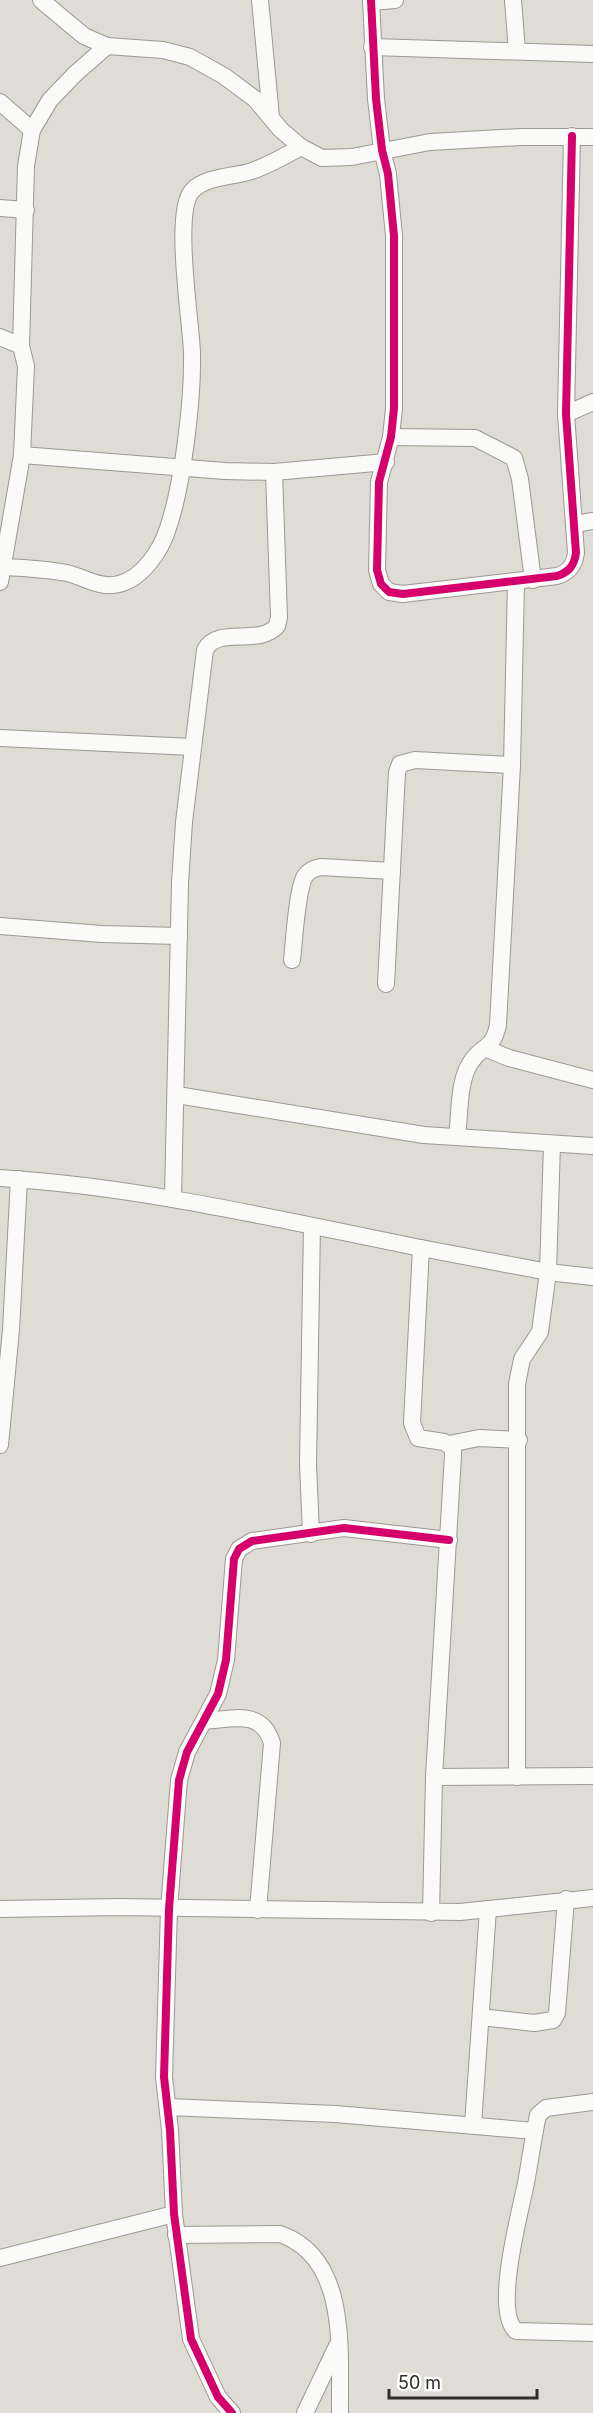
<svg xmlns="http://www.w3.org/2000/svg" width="593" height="2413" font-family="Inter,sans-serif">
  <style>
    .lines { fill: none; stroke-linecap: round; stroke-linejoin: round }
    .street-casing { stroke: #9a9994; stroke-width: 18 }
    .street { stroke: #fafaf9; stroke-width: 16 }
    .cycleway-casing { stroke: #fff; stroke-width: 11 }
    .cycleway { stroke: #d6006c; stroke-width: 8 }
  </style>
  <rect width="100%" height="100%" fill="#dedcd4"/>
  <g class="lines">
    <defs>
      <g id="street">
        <path d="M41 0 84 36 107 46 163 50 190 57 224 76 255 99 281 130 301 147 322 158 352 157 430 142 521 137H593"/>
        <path d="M260 0 271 117"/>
        <path d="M371 0 376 99 382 150 388 174 394 236V408L391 437 379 482 377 570 381 584 389 592 403 594 557 576C569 572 574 566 576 553L566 414 572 136"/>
        <path d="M513 0 517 51"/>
        <path d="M371 2 395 0"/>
        <path d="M372 47 593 54"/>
        <path d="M0 102 32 130"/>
        <path d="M0 208 26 210"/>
        <path d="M0 337 21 346 26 366 22 455 0 582"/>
        <path d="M21 346 26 166 32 130 50 100 75 74 107 46"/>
        <path d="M566 414 593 402"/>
        <path d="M391 437 475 438 514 458 520 479 533 580"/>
        <path d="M22 455 225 471 274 472 386 462"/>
        <path d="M575 524 593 521"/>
        <path d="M3 567C25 568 46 569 67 573 84 577 100 589 119 584 143 578 161 550 168 528 183 484 193 399 192 353 191 321 173 212 192 191 205 176 234 177 252 171 269 165 285 156 301 147"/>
        <path d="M0 738 193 747"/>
        <path d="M0 926 102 934 179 936"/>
        <path d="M292 960C294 942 297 889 305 876 309 870 315 868 321 867L392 871"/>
        <path d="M386 984 397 772 400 764 415 760 512 765"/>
        <path d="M487 1049 509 1058 593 1080"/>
        <path d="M177 1095 424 1135 593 1146"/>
        <path d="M457 1137C460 1115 458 1080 471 1062 482 1044 492 1052 498 1025L512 765 516 582"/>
        <path d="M0 1178C143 1187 281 1220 421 1248"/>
        <path d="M173 1197 180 883 184 822 205 650C218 625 258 647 277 626L279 617 274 472"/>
        <path d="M449 1444 479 1438 519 1440"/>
        <path d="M0 1445 11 1330 19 1179"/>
        <path d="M311 1534 308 1464 312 1226"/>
        <path d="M205 1721C233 1719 262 1709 272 1743L258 1910"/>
        <path d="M434 1777 453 1455V1448L444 1442 418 1438 412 1423 421 1248 548 1272 593 1277"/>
        <path d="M517 1777V1384L522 1359 540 1332 548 1272 552 1144"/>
        <path d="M0 1909 119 1907 460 1912 593 1898"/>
        <path d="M431 1913 434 1777 593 1776"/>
        <path d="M481 2017 534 2023 553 2020 557 2013 566 1899"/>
        <path d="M593 2102 546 2108 538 2115C533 2138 530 2161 526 2183 520 2213 493 2311 516 2331L593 2333"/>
        <path d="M168 2107 335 2114 535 2131"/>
        <path d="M473 2125 488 1909"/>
        <path d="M176 2235 280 2234C350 2258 339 2354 340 2413"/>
        <path d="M0 2258 174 2214"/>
        <path d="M232 2413 218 2397 191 2339 174 2214 170 2130 164 2077 169 1909 179 1780 187 1752 218 1694 226 1660 234 1559 239 1549 252 1541 344 1528 449 1540"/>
        <path d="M305 2413 337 2346"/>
      </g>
    </defs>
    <use href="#street" class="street-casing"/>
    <use href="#street" class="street"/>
    <defs>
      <g id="cycleway">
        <path d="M371 0 376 99 382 150 388 174 394 236V408L391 437 379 482 377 570 381 584 389 592 403 594 557 576C569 572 574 566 576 553L566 414 572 136"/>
        <path d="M232 2413 218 2397 191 2339 174 2214 170 2130 164 2077 169 1909 179 1780 187 1752 218 1694 226 1660 234 1559 239 1549 252 1541 344 1528 449 1540"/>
      </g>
    </defs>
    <use href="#cycleway" class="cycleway-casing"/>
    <use href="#cycleway" class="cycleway"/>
  </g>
  <path d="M389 2389v9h148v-9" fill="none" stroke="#2f2e29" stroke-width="3"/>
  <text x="398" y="2389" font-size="18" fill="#2f2e29" stroke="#ffffff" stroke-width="4.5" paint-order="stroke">50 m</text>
</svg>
